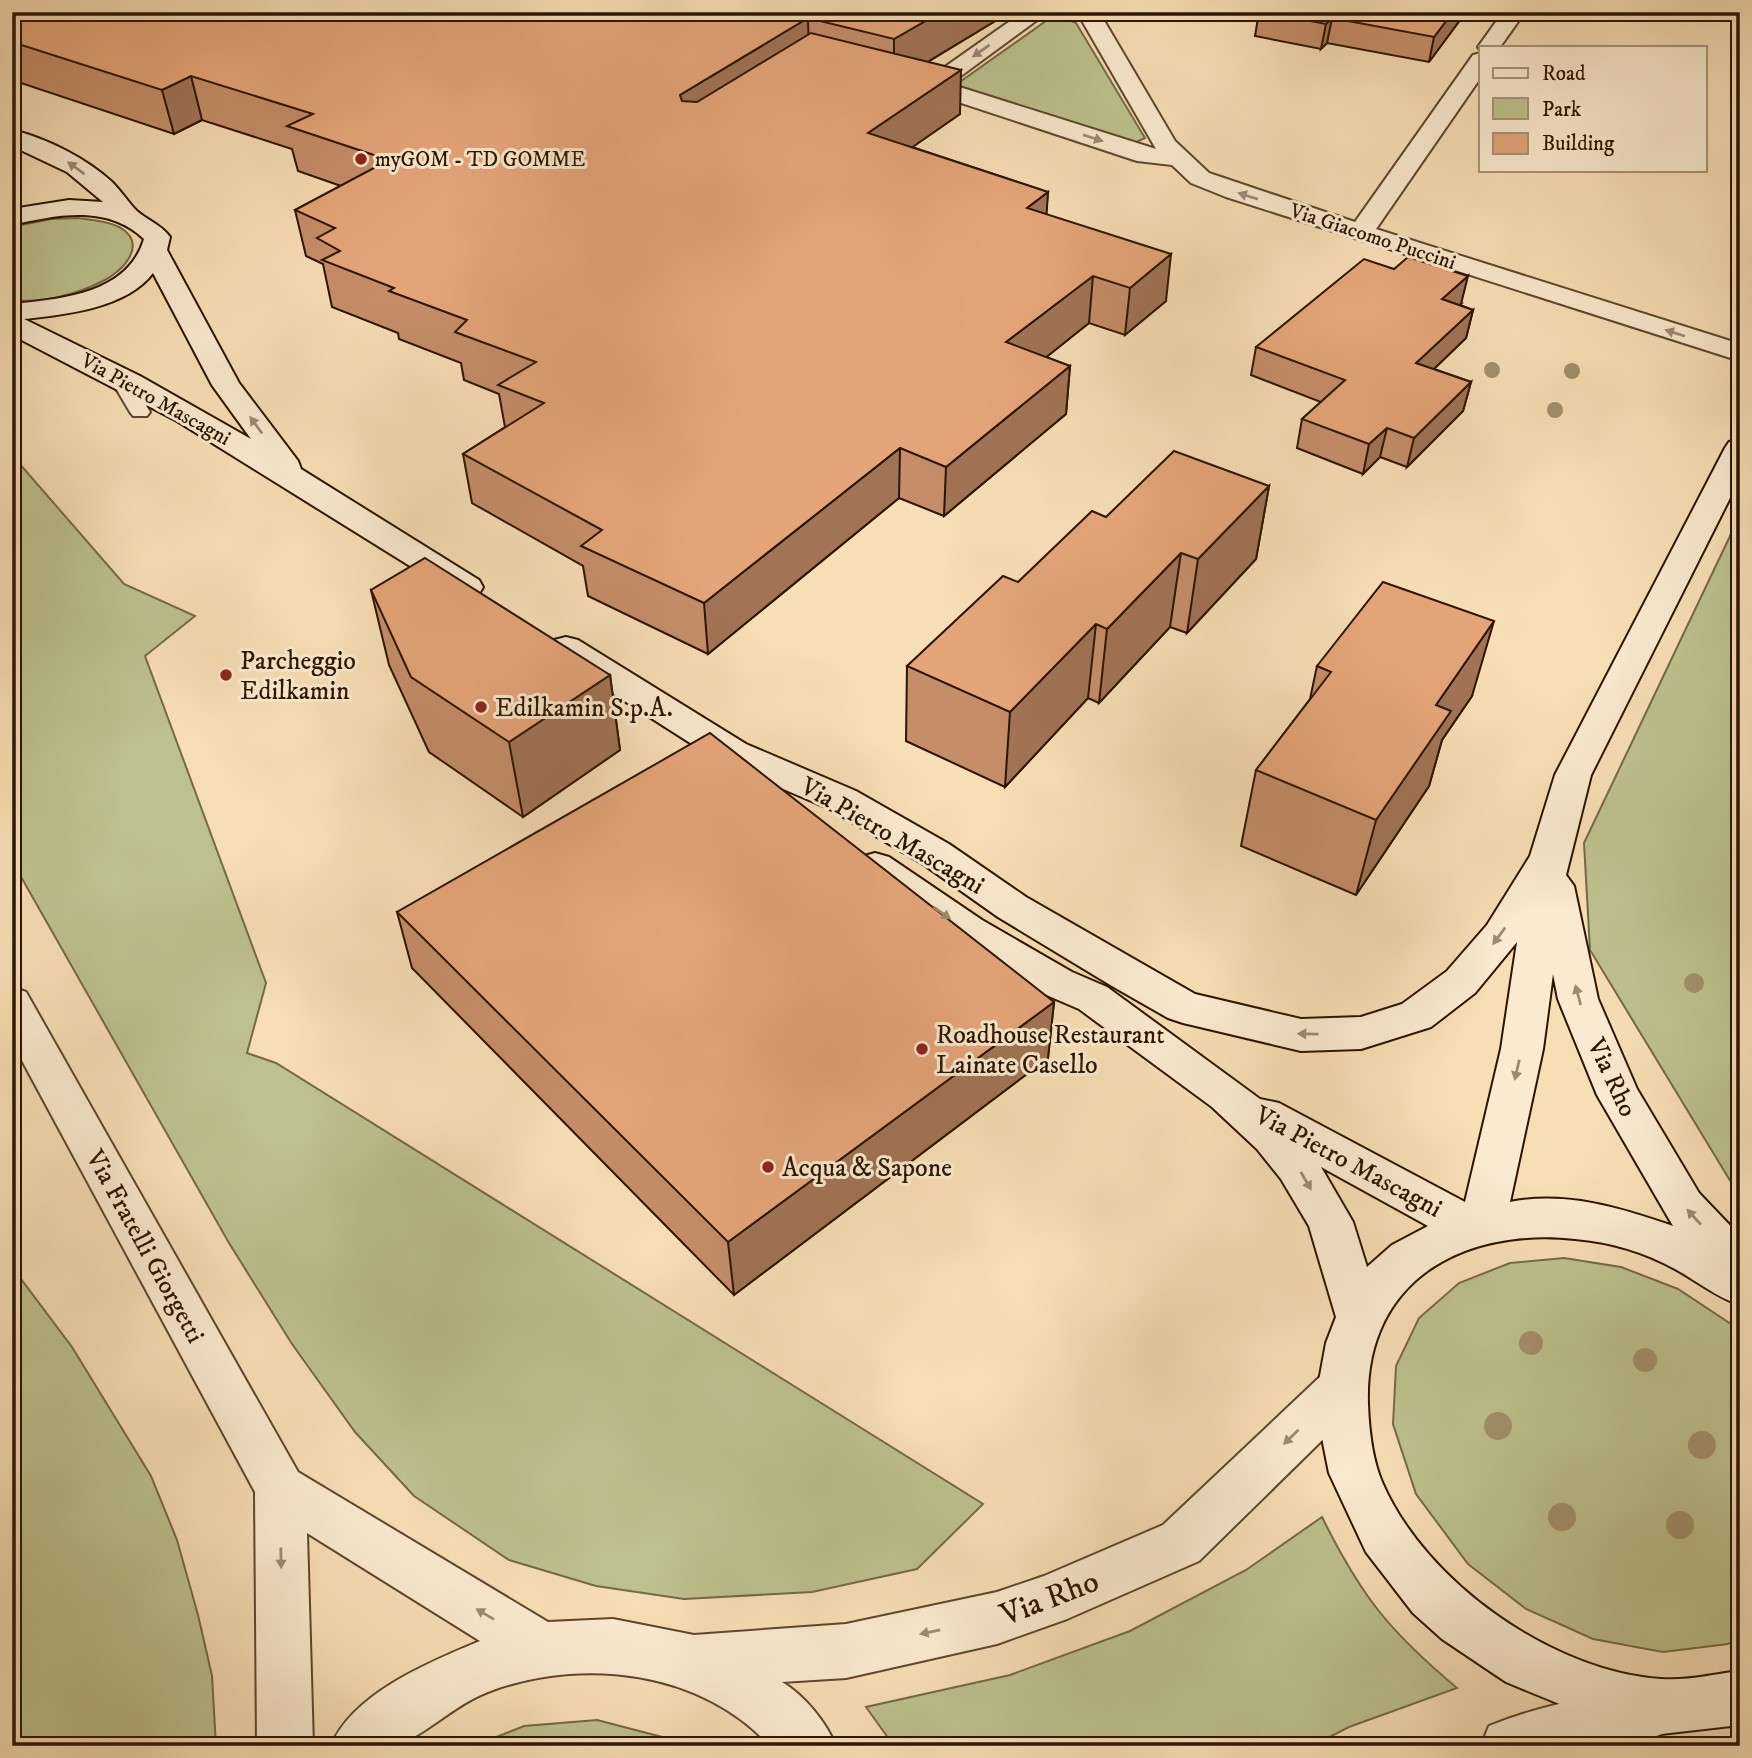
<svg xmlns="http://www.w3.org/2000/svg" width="1752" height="1758" font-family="'IM FELL DW Pica',serif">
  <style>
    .green { fill: #bdc18d; stroke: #746a46; stroke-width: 2 }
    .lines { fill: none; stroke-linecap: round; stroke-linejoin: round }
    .service-casing { stroke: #5e462d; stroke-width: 4 }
    .minor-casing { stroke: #5e462d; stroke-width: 4 }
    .secondary-casing { stroke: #2b1400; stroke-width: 4 }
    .service { fill: #faeacf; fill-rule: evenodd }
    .minor { fill: #faeacf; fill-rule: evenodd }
    .secondary { fill: #faeacf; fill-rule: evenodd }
    .tree { fill: #a3906c }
    .wall { fill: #c58e69; stroke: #2b1400; stroke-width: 2 }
    .shaded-wall { fill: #a07455; stroke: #2b1400; stroke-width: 2 }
    .building { fill: #e5a57a; stroke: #2b1400; stroke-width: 2 }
    .oneway { fill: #9d8a72 }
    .poi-dot { fill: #8f2418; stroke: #faeacf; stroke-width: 2.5 }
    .labels { text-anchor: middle; stroke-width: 6; stroke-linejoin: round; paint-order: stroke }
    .far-poi-label { font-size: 21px; fill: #2b1400; stroke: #faeacf; text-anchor: start }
    .far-street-label { font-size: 21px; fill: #2b1400; stroke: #faeacf }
    .poi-label { font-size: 26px; fill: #2b1400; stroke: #faeacf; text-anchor: start }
    .street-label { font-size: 26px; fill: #2b1400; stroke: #faeacf }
    .near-street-label { font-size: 32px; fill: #2b1400; stroke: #faeacf }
  </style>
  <rect width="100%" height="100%" fill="#f8deb5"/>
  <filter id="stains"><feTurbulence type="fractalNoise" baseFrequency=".00286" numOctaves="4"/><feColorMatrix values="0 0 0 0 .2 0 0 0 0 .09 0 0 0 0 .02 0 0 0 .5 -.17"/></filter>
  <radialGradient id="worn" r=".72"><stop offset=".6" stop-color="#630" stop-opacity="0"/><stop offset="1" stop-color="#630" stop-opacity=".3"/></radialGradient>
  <g class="green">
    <path d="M1062 17 1076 23 1145 138 1132 144 962 90 957 84 1046 21Z"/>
    <path d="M78 218C92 220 108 221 121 228 148 245 122 272 103 281 76 295 42 303 12 300V227L51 219Z"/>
    <path d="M12 455 124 584 195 616 145 656 266 983 247 1053 276 1063 983 1504 917 1569 812 1592 684 1599 596 1586 509 1560 414 1496 355 1432 292 1344 229 1243 12 861Z"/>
    <path d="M1740 515V1197L1590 950 1584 843Z"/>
    <path d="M1564 1258 1621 1267 1678 1289 1740 1330V1637L1728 1644 1663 1652 1593 1639 1526 1609 1468 1564 1416 1494 1393 1424 1396 1366 1419 1318 1459 1283 1510 1263Z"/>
    <path d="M12 1267 72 1347 151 1476 177 1540 198 1615 212 1676 216 1746H12Z"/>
    <path d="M1322 1517C1361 1596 1389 1631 1457 1688L1349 1727 1312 1746H894L866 1707 1010 1675 1130 1631 1246 1570Z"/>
    <path d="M597 1720 666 1738 678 1746H474L524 1726Z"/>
  </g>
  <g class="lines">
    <defs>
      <path id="service" d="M118 369 125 371 150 412 147 416H133L130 412 108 375Z"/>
      <g id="minor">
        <path d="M1023 12H1048L950 84 1156 149 1077 12H1099L1175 141 1209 173 1355 222 1473 55 1481 53V77L1376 229 1740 344V361L1226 197 1191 183 1172 165 1137 161 925 91 922 86 925 81Z"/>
        <path d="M1503 12H1525L1500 47H1481V51L1478 47Z"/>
        <path d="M12 987 26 992 298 1472 548 1622 613 1619 694 1635 846 1624 997 1592 1044 1576 1163 1525 1323 1374 1340 1368 1357 1374 1364 1390 1357 1406 1199 1561 1067 1619 997 1644 846 1678 782 1682C805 1696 826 1722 836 1746H770C702 1671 585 1657 493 1690 458 1702 433 1729 401 1744 388 1750 347 1746 331 1746 353 1693 430 1662 480 1641L307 1533 313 1746H257L255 1492 12 1042Z"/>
        <path d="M1656 1683 1675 1691 1683 1710 1675 1729C1615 1755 1546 1746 1481 1746L1489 1726C1543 1704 1600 1695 1656 1683Z"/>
      </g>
      <g id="secondary">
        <path d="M12 130C46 138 86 158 112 182 120 190 126 199 133 207 143 219 160 223 170 237L167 250 239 383 298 461 301 469 479 580 483 587 479 594 467 597 455 594 177 421 12 335V304C61 299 128 294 144 239 107 204 57 215 12 225V209L69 200 103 202 67 172 12 146ZM153 273 212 385 251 439 140 376 24 319C64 315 127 308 153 273Z"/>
        <path d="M1740 439V478L1591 775 1566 875 1574 886 1598 999 1637 1089 1699 1193 1740 1236V1305C1716 1297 1697 1281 1675 1269 1644 1252 1610 1242 1575 1239 1462 1227 1364 1281 1368 1404 1369 1430 1372 1458 1382 1482 1425 1582 1553 1672 1661 1679 1687 1681 1714 1674 1740 1671V1725L1661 1734 1596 1719 1506 1682 1442 1639 1413 1613 1366 1552 1329 1473 1319 1423V1381L1326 1343 1336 1317 1309 1226 1281 1179 1257 1149 1212 1107 1079 1009 1044 994 954 940 861 877 856 867 861 857 875 853 889 857 982 920 1072 972 1107 987 1260 1099 1279 1103 1465 1202 1501 1049 1517 942 1475 993 1431 1027 1361 1049 1301 1051 1183 1023 1168 1018 1112 986 998 917 923 864 830 809 720 762 554 656 549 648 554 640 566 637 578 640 746 744 856 791 949 844 1026 897 1195 994 1301 1019 1361 1017 1402 1004 1447 971 1487 925 1530 856 1555 775 1725 448 1729 442ZM1553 974 1558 999 1597 1095 1673 1226C1621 1208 1566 1191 1510 1202L1543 1049ZM1321 1167 1428 1226 1392 1245 1367 1267 1353 1222Z"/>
      </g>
    </defs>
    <use href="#service" class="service-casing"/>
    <use href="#minor" class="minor-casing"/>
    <use href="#secondary" class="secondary-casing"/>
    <use href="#service" class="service"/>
    <use href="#minor" class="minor"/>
    <use href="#secondary" class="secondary"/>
  </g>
  <g class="tree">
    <circle cx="1492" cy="370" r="8"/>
    <circle cx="1572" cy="371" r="8"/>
    <circle cx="1555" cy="410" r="8"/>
    <circle cx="1694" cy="983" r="10"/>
    <circle cx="1531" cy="1343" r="12"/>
    <circle cx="1645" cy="1360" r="12"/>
    <circle cx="1498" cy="1426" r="14"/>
    <circle cx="1702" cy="1445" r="14"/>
    <circle cx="1562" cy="1517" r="14"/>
    <circle cx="1680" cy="1525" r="14"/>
  </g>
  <g class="wall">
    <path d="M12 12H1010L928 62 960 114 912 147 1048 192 1046 214 1166 301 1125 335 1089 323 1046 357 1070 366 1066 414 944 516 899 498 708 654 588 596 583 566 472 503 463 454 505 427 499 394 464 380 461 363 399 339 398 333 332 307 323 264 306 256 295 210 341 186 298 171 292 149 202 120 174 134 12 80Z"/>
    <path d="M1259 12H1466L1429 62 1327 43 1321 49 1255 36Z"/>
    <path d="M1461 304 1460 305 1473 310 1466 338 1434 369 1471 382 1463 411 1407 467 1380 457 1363 474 1297 448 1302 419 1321 402 1251 375 1256 347Z"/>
    <path d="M1269 486 1256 559 1187 633 1170 627 1099 703 1088 698 1005 787 906 741 907 666 1018 582 1106 517Z"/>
    <path d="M371 590 610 675 620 750 523 817 429 752 389 665Z"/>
    <path d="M1317 666 1472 696 1442 740 1429 786 1356 895 1241 846 1256 770 1310 699Z"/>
    <path d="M397 912 1054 1002 1048 1058 734 1295 412 968Z"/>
  </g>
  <g class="shaded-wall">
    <path d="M941 12H1010L894 82V39Z"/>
    <path d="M1453 12H1466L1429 62 1434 37Z"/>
    <path d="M808 18 809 61 684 139 680 95Z"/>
    <path d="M1332 18 1327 43 1321 49 1326 24Z"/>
    <path d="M961 70 960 114 868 178V133Z"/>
    <path d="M191 76 202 120 174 134 162 90Z"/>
    <path d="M1048 192 1045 238 1027 208Z"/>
    <path d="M1171 254 1166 301 1125 335 1130 288Z"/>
    <path d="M1093 276 1089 323 1004 391 1006 342Z"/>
    <path d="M1468 276 1461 304 1435 328 1442 299Z"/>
    <path d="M1473 310 1466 338 1410 392 1416 363Z"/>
    <path d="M1070 366 1066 414 944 516 946 467Z"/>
    <path d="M1471 382 1463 411 1407 467 1414 438Z"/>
    <path d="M1387 428 1380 457 1363 474 1369 444Z"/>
    <path d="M900 448 899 498 708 654 704 603Z"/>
    <path d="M1269 486 1256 559 1187 633 1198 559Z"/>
    <path d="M1181 553 1170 627 1099 703 1107 629Z"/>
    <path d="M1494 621 1472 696 1442 740 1429 786 1356 895 1376 820 1436 705Z"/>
    <path d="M1096 624 1088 698 1005 787 1010 712Z"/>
    <path d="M610 675 620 750 523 817 509 742Z"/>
    <path d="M1054 1002 1048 1058 734 1295 728 1242Z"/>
  </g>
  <g class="building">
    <path d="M12 12H941L894 39 808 18 680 95 682 101 697 102 811 33 961 70 868 133 1048 192 1027 208 1171 254 1130 288 1093 276 1006 342 1070 366 946 467 900 448 704 603 581 546 602 530 463 454 544 403 498 385 536 362 455 332 467 320 389 291 394 288 322 260 340 251 317 238 335 228 295 210 389 160 287 126 313 114 191 76 162 90 12 42Z"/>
    <path d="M1262 12H1453L1434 37 1332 18 1326 24Z"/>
    <path d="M1408 257 1468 276 1442 299 1473 310 1416 363 1471 382 1414 438 1387 428 1369 444 1302 419 1345 380 1256 347 1364 259 1394 269Z"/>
    <path d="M1174 451 1269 486 1198 559 1181 553 1107 629 1096 624 1010 712 907 666 1003 576 1018 582 1092 511 1106 517Z"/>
    <path d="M425 558 610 675 509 742 411 677 371 590Z"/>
    <path d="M1383 582 1494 621 1436 705 1451 711 1376 820 1256 770 1331 672 1317 666Z"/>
    <path d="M710 733 1054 1002 728 1242 397 912Z"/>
  </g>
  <defs><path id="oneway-solid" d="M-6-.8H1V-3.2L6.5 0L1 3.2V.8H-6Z" transform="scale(1.75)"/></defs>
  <g class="oneway">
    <use href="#oneway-solid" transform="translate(981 51) rotate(145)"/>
    <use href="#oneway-solid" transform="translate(1093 138) rotate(18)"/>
    <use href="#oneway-solid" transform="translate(76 168) rotate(-144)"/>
    <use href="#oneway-solid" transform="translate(1248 196) rotate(-162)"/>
    <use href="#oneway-solid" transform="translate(1675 333) rotate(-162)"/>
    <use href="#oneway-solid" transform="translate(256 425) rotate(-126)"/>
    <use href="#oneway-solid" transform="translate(942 913) rotate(35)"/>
    <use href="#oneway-solid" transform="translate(1499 936) rotate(126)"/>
    <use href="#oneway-solid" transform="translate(1578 995) rotate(-105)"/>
    <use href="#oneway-solid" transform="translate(1308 1034) rotate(-179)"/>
    <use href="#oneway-solid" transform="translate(1517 1070) rotate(103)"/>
    <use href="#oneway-solid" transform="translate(1306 1181) rotate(60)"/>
    <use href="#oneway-solid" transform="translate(1694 1217) rotate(-132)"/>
    <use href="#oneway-solid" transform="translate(1291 1437) rotate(136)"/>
    <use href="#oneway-solid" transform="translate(281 1558) rotate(89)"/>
    <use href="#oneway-solid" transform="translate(485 1614) rotate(-149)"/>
    <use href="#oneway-solid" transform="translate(930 1632) rotate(168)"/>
  </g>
  <g class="poi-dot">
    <circle cx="361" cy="159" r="7"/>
    <circle cx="226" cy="675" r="7"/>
    <circle cx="481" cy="707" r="7"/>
    <circle cx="922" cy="1049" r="7"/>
    <circle cx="768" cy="1167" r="7"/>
  </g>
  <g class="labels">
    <g class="far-poi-label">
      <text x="375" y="166">myGOM - TD GOMME</text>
    </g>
    <g class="far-street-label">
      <text transform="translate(1373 236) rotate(18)" y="7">Via Giacomo Puccini</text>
      <text transform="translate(156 399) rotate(29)" y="7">Via Pietro Mascagni</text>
    </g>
    <g class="poi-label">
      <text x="240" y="669">Parcheggio<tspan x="240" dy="30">Edilkamin</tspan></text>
      <text x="495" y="716">Edilkamin S.p.A.</text>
      <text x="936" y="1043">Roadhouse Restaurant<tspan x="936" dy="30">Lainate Casello</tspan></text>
      <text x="782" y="1176">Acqua &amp; Sapone</text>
    </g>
    <g class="street-label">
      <text transform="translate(893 835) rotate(30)" y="9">Via Pietro Mascagni</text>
      <text transform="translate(1613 1077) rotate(65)" y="9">Via Rho</text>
      <text transform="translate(1349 1161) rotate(28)" y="9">Via Pietro Mascagni</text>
      <text transform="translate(146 1246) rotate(61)" y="9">Via Fratelli Giorgetti</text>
    </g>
    <g class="near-street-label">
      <text transform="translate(1049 1597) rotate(-21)" y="11">Via Rho</text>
    </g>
  </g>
  <rect width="1752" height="1758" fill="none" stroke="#f8deb5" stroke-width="42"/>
  <rect x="14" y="14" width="1724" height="1730" fill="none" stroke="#2b1400" stroke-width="3.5"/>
  <rect x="21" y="21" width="1710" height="1716" fill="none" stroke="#2b1400" stroke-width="2"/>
  <rect x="1479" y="46" width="228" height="126" fill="#faeacf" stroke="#a7947c" stroke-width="2"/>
  <rect x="1493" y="68" width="35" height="10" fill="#faeacf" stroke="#a7947c" stroke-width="2"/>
  <text x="1542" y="80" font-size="21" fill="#2b1400">Road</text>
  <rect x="1493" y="98" width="35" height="21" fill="#bdc18d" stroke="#a7947c" stroke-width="2"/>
  <text x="1542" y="116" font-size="21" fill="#2b1400">Park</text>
  <rect x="1493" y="133" width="35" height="21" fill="#e5a57a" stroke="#a7947c" stroke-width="2"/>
  <text x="1542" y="150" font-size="21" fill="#2b1400">Building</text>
  <rect width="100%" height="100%" filter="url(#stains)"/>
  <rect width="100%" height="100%" fill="url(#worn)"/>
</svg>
